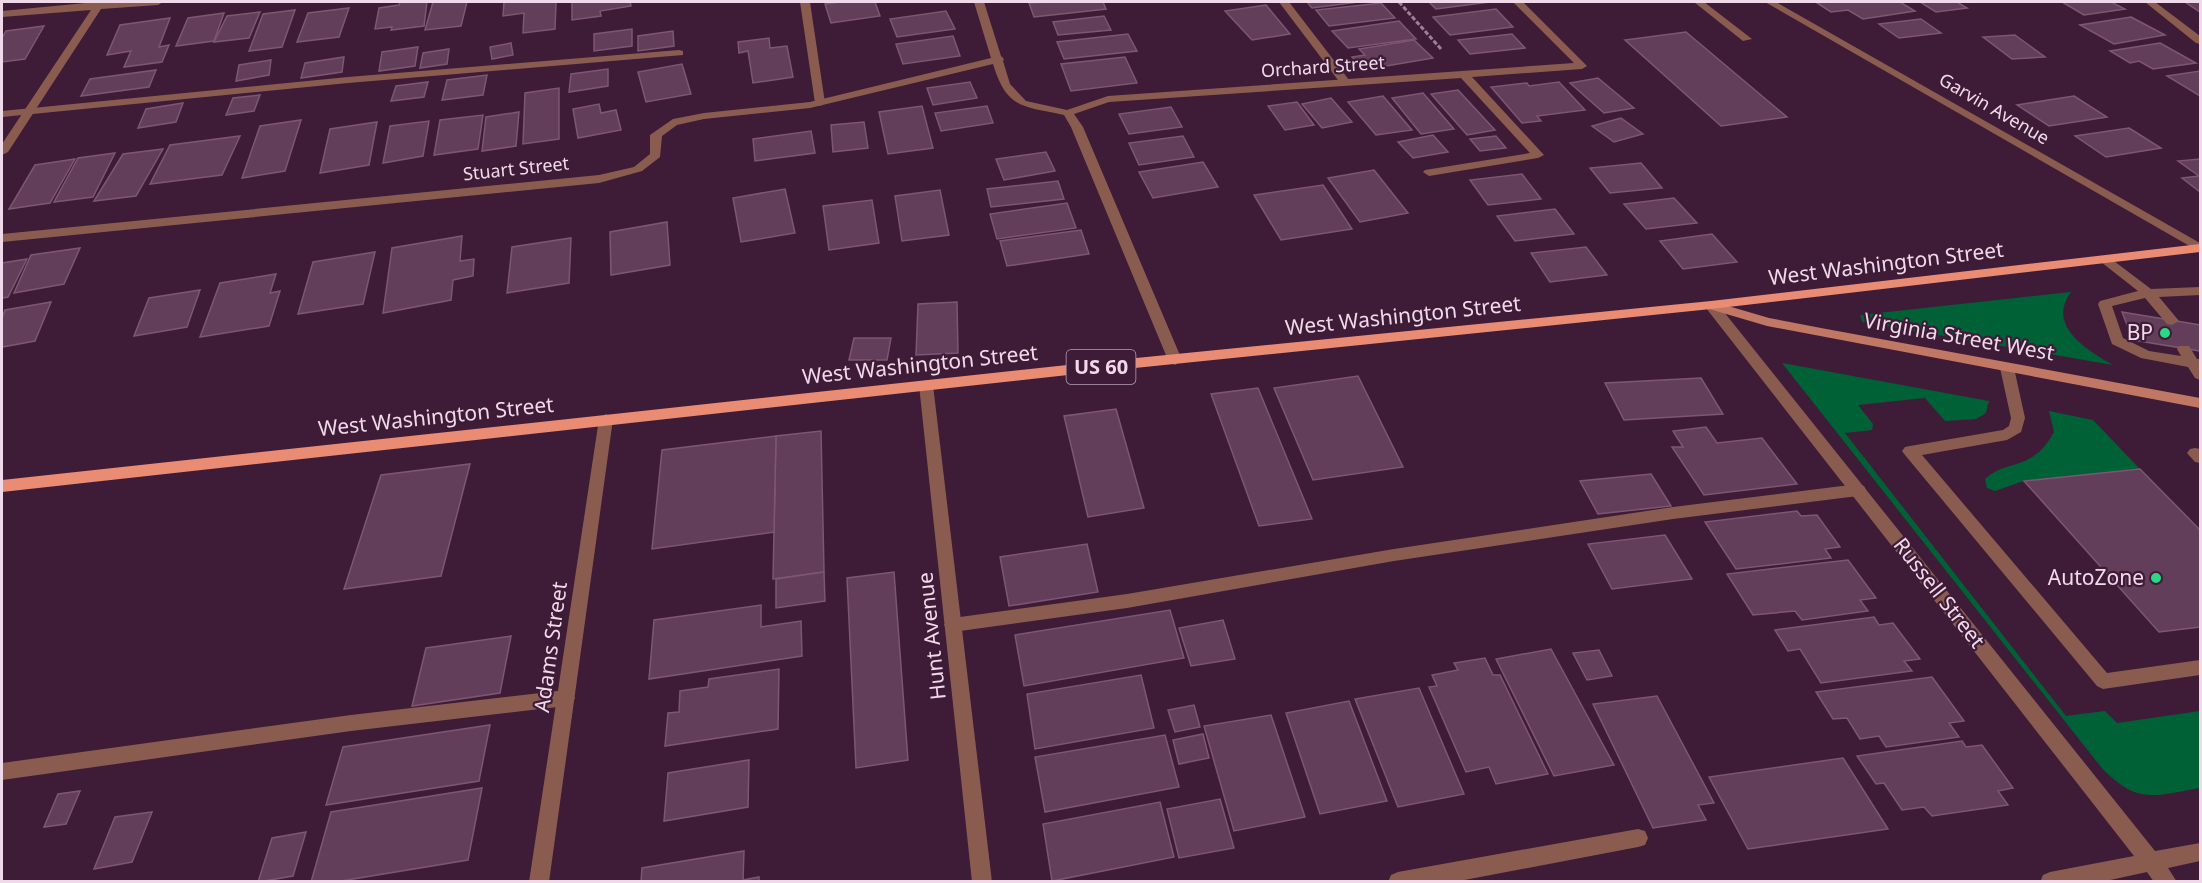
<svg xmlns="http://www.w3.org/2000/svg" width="2202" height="883" font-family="'Noto Sans',sans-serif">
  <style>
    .green { fill: #006136 }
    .building { fill: #633e5a; stroke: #7d5673; stroke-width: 1.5 }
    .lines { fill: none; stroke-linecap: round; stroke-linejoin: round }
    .path { stroke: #9d8096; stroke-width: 3; stroke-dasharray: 4.5 2; stroke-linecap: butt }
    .lane { fill: #8a5c50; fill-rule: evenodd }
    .street { fill: #8a5c50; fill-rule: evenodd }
    .secondary { fill: #c07764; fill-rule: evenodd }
    .primary { fill: #e98c73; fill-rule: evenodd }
    .poi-dot { fill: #2bd884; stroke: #3e1c37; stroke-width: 2 }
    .labels { text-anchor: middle; stroke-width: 4.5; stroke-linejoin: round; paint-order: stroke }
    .far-street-label { font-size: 18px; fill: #f0d9e9; stroke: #3e1c37 }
    .shield { fill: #3e1c37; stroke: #bba0b4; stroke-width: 1.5 }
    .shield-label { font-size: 20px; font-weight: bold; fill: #f0d9e9 }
    .street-label { font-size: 21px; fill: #f0d9e9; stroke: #3e1c37 }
    .poi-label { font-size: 21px; fill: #f0d9e9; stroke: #3e1c37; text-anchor: end }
  </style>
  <rect width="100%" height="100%" fill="#3e1c37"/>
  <g class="green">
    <path d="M2071 292C2046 326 2087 350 2113 365L1862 322 1860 315Z"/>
    <path d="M1782 363 1989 401 1986 413 1976 419 1945 421 1925 398 1858 405 1873 424 1872 430 1845 433 2066 716 2105 711 2117 723 2200 711V788C2154 796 2137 805 2101 767Z"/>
    <path d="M2049 411 2093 420 2140 469 2024 481 1995 491 1987 488 1985 479C2000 465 2017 467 2032 457 2043 451 2048 442 2054 432Z"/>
  </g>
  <g class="building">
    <path d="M400 2H427L424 26 391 30 392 27 375 29 379 8 399 5Z"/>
    <path d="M433 2H467L461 26 425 30Z"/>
    <path d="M504 2H556L555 29 523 33 524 13 503 16Z"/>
    <path d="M572 2H630L631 6 600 11 601 16 572 20Z"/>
    <path d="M841 2H875L880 16 831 23 825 4Z"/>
    <path d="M1047 2H1103L1106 9 1034 17 1029 3Z"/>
    <path d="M1307 2H1359L1312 8Z"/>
    <path d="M1429 2H1490L1436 9Z"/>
    <path d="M1824 2H1900L1915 11 1863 19 1848 10 1831 12 1817 3Z"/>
    <path d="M1920 2H1957L1967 8 1936 12Z"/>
    <path d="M2062 2H2111L2125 9 2084 15Z"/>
    <path d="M2185 2H2200V12Z"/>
    <path d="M1381 3 1395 18 1329 26 1316 10Z"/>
    <path d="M1266 5 1290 34 1252 40 1225 11Z"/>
    <path d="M349 8 339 37 297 42 308 13Z"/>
    <path d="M1496 9 1513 27 1450 35 1433 17Z"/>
    <path d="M295 10 282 47 249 51 263 14Z"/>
    <path d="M946 11 955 29 897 37 890 19Z"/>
    <path d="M260 12 249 38 214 42 227 16Z"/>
    <path d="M224 13 214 41 176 46 188 18Z"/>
    <path d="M1104 16 1111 30 1058 35 1053 22Z"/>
    <path d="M2131 17 2165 35 2114 44 2080 25Z"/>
    <path d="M170 18 159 47 169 45 162 62 124 67 131 51 107 55 120 25Z"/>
    <path d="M1921 19 1941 33 1899 38 1879 24Z"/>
    <path d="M1399 21 1416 39 1348 48 1332 31Z"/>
    <path d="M44 26 25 59 2 62V38L6 31Z"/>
    <path d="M632 29V46L594 51V34Z"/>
    <path d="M673 31 674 46 638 51V36Z"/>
    <path d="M1686 32 1787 117 1721 126 1625 40Z"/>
    <path d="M1128 34 1137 51 1064 59 1057 42Z"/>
    <path d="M1512 34 1525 48 1470 54 1458 40Z"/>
    <path d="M2015 35 2045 57 2012 59 1983 37Z"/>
    <path d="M953 36 960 56 903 64 896 44Z"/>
    <path d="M769 38 770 48 787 46 793 77 753 83 748 51 739 53 738 42Z"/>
    <path d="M1414 40 1433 58 1363 70 1352 57 1365 55 1359 49Z"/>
    <path d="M511 43 513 55 492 59 490 47Z"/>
    <path d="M2160 43 2196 63 2153 69 2139 61 2130 63 2110 51Z"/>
    <path d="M418 47 415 66 379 71 382 52Z"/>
    <path d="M449 49 447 64 420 68 423 53Z"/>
    <path d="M344 57 342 72 301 78 305 63Z"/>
    <path d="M1125 57 1137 83 1071 91 1061 64Z"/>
    <path d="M271 60 269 75 236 81 239 65Z"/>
    <path d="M682 64 691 94 646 102 638 72Z"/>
    <path d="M608 69V86L569 92 571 74Z"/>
    <path d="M156 70 149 87 81 96 90 79Z"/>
    <path d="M2200 71V96L2167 76Z"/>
    <path d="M487 75 483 95 442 100 447 80Z"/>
    <path d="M1598 78 1634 108 1604 113 1570 83Z"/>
    <path d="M428 82 424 97 391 101 396 86Z"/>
    <path d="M970 82 977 98 933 105 927 88Z"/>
    <path d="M1559 82 1585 110 1537 116 1541 121 1522 123 1491 87 1527 83 1529 86Z"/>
    <path d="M559 88V139L523 144 525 93Z"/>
    <path d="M1458 90 1495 130 1467 135 1431 94Z"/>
    <path d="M1423 93 1454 129 1421 134 1392 98Z"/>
    <path d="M260 95 254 111 226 115 233 98Z"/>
    <path d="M1383 96 1412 130 1376 135 1348 102Z"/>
    <path d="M2074 96 2107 117 2049 126 2017 105Z"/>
    <path d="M1331 98 1352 122 1322 128 1302 104Z"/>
    <path d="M1297 102 1314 125 1285 130 1268 106Z"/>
    <path d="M183 103 176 122 138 128 146 109Z"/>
    <path d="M599 104 601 113 616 110 621 130 578 138 573 109Z"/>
    <path d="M922 106 933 148 888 154 879 112Z"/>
    <path d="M987 106 993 123 941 131 935 113Z"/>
    <path d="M1171 107 1182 127 1129 134 1119 114Z"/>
    <path d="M519 112 516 146 482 151 486 117Z"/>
    <path d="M483 115 478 149 434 155 440 120Z"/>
    <path d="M1621 118 1643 134 1614 142 1592 126Z"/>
    <path d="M301 120 285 171 242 178 260 126Z"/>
    <path d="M429 121 423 156 383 163 390 126Z"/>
    <path d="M377 122 369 165 320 173 330 129Z"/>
    <path d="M864 122 868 148 833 152 831 125Z"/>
    <path d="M2129 128 2161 148 2106 157 2075 136Z"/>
    <path d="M811 131 815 153 755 161 753 139Z"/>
    <path d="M1433 135 1448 152 1413 158 1398 142Z"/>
    <path d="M240 136 222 175 150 184 170 145Z"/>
    <path d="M1183 136 1194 157 1139 165 1129 143Z"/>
    <path d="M1496 136 1506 148 1480 151 1470 139Z"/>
    <path d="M163 149 136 196 94 201 123 154Z"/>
    <path d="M1046 152 1055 171 1004 180 996 159Z"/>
    <path d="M115 153 93 197 54 202 78 158Z"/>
    <path d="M75 159 50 203 9 209 35 165Z"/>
    <path d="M2200 159V192L2182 178 2199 176 2178 161Z"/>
    <path d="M1203 162 1218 187 1153 198 1139 172Z"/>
    <path d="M1641 163 1662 188 1610 193 1590 168Z"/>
    <path d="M1374 170 1408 213 1360 222 1328 178Z"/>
    <path d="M1522 174 1541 199 1488 205 1470 180Z"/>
    <path d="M1058 181 1064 199 991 207 987 189Z"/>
    <path d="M1323 185 1352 229 1281 240 1254 195Z"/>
    <path d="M785 189 795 233 741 242 733 198Z"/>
    <path d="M940 190 949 235 902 241 895 196Z"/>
    <path d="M1674 198 1697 223 1646 229 1624 204Z"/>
    <path d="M872 200 879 243 829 250 823 206Z"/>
    <path d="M1067 203 1076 228 997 239 990 214Z"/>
    <path d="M1555 209 1574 234 1515 241 1497 216Z"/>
    <path d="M667 222 670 265 611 275 610 232Z"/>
    <path d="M1081 230 1089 254 1007 266 1000 241Z"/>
    <path d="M1712 234 1737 262 1683 269 1660 241Z"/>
    <path d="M462 236 460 261 474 259 473 276 453 280 451 300 383 313 392 248Z"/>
    <path d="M571 238 569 283 507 293 512 247Z"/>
    <path d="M1586 247 1607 275 1550 282 1531 253Z"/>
    <path d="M80 248 64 284 14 293 31 255Z"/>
    <path d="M375 252 363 304 298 314 313 262Z"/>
    <path d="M27 259 8 297 2 298V263Z"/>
    <path d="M276 274 270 293 280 291 269 326 200 337 220 283Z"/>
    <path d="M200 290 187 327 134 336 149 298Z"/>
    <path d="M51 302 35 341 2 347V318L5 310Z"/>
    <path d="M957 302 958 353 916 355 918 304Z"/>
    <path d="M2122 312 2200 325V351L2133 340Z"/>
    <path d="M854 338H891L887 360H849Z"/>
    <path d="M1358 376 1403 467 1313 480 1274 388Z"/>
    <path d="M1701 378 1723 414 1624 420 1605 383Z"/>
    <path d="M1258 388 1312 519 1259 526 1211 394Z"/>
    <path d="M1116 409 1144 508 1088 517 1064 416Z"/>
    <path d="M1706 427 1717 443 1762 438 1797 484 1704 495 1672 447H1683L1673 431Z"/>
    <path d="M821 431 824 572 773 579 776 436Z"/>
    <path d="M776 436 774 532 652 549 662 450Z"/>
    <path d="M470 464 441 576 344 589 381 475Z"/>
    <path d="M2140 469 2200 530V627L2159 632 2024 481Z"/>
    <path d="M1651 474 1671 506 1598 514 1580 481Z"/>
    <path d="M1797 511 1801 516 1817 515 1840 547 1825 549 1831 558 1736 569 1705 522Z"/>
    <path d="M1665 535 1692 579 1612 589 1588 544Z"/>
    <path d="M1087 544 1098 592 1009 606 1000 557Z"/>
    <path d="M1848 560 1876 598 1860 600 1868 611 1802 620 1795 611 1753 615 1727 574Z"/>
    <path d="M824 572 825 601 776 608V579Z"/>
    <path d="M894 572 908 760 856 768 847 578Z"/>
    <path d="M761 605V627L801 621 802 656 649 679 654 620Z"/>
    <path d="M1170 610 1184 658 1024 686 1015 635Z"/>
    <path d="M1874 617 1879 625 1893 623 1920 659 1904 661 1912 671 1821 683 1800 649 1788 651 1775 630Z"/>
    <path d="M1223 620 1235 659 1191 666 1179 628Z"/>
    <path d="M511 636 500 693 412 706 426 648Z"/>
    <path d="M1551 649 1614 765 1554 776 1496 659Z"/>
    <path d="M1599 650 1612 676 1587 680 1573 653Z"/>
    <path d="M1485 658 1493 675H1500L1548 774 1496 784 1489 767 1466 772 1429 687 1437 686 1432 675 1458 670 1454 663Z"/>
    <path d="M779 669 778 729 665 746 668 713 679 712 680 691 708 687 709 679Z"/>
    <path d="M1141 675 1154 728 1035 749 1027 694Z"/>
    <path d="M1932 677 1964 721 1949 723 1959 737 1886 747 1879 736 1860 739 1847 718 1833 719 1816 692Z"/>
    <path d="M1419 688 1464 794 1398 807 1355 699Z"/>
    <path d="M1657 696 1714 803 1698 805 1706 820 1653 828 1593 704Z"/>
    <path d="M1349 701 1387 801 1320 814 1286 713Z"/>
    <path d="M1194 705 1200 727 1175 732 1168 710Z"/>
    <path d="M1271 715 1305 817 1234 831 1204 726Z"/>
    <path d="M490 725 479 781 326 805 343 747Z"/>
    <path d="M1203 734 1209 758 1179 764 1173 740Z"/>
    <path d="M1165 735 1179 787 1045 812 1035 757Z"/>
    <path d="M1962 741 1966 747 1982 745 2013 788 1998 791 2008 805 1932 816 1924 807 1902 810 1884 783 1876 784 1857 756Z"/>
    <path d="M1843 758 1888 829 1748 849 1709 777Z"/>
    <path d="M749 760 748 807 664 821 668 773Z"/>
    <path d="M482 788 468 860 335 882H311L331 812Z"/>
    <path d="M80 791 66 824 44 827 58 794Z"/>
    <path d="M1220 799 1234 848 1179 858 1167 809Z"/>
    <path d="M1160 802 1174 857 1052 881 1043 824Z"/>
    <path d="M152 812 132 862 94 869 115 817Z"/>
    <path d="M306 832 293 876 258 882 272 838Z"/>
    <path d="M744 851 743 880 759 877V882H641L642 868Z"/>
  </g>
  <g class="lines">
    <path class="path" d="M1399 2 1441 49"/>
    <g class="lane">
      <path d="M800 2H810L825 103 820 106 815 103Z"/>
      <path d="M1279 2H1289L1349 80V84H1341Z"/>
      <path d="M1694 2H1704L1752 39 1743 41Z"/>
      <path d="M679 50 683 51V55L348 83 2 117V111L348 77Z"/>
      <path d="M2106 255 2151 289 2200 287V295L2159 297 2179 321 2172 325 2167 324 2145 298 2112 306 2123 338 2149 351 2181 356 2177 349 2179 346H2189L2197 359H2200V380L2195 378 2188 367 2141 358 2112 344 2098 304 2100 301 2138 291 2101 262 2100 259Z"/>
      <path d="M2007 363 2014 368 2025 418 2021 432 2007 440 1922 455 2107 673 2200 660V675L2103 689 2097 686 1905 455 1902 451 1905 447 1910 446 2003 430 2009 426 2011 418 2000 368Z"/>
      <path d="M2195 448 2200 449V463L2195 462 2187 453 2190 449Z"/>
      <path d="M1858 484 1864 486 1866 490 1864 494 1858 496 1673 519 1394 561 1127 608 953 632 947 630 944 625 947 620 953 618 1127 594 1394 549 1673 507Z"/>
      <path d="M566 690 572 692 575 698 572 704 566 706 351 731 2 780V763L351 715Z"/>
      <path d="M1638 829 1645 831 1648 838 1645 845 1638 847 1454 882H1388L1391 875 1398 872Z"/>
    </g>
    <g class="street">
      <path d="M96 2H163L158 5 101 9 8 152 2 155V144L91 10 2 17V11Z"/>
      <path d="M974 2H984L1001 56 1004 59 1003 61 1010 84 1026 101 1067 110 1108 96 1574 63 1513 2H1523L1587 66 1582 69 1472 77 1544 155 1538 158 1429 176 1423 172 1425 170 1530 153 1461 78 1109 102 1074 114 1083 127 1182 360 1175 365 1168 360 1071 127 1064 115C1022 106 1007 109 993 64L810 108 704 119 677 125 662 136 660 157 642 171 599 183 2 242V234L599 175 634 167 650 154V135L673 119 704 113 810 102 991 58Z"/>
      <path d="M1765 2H1776L2200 243V252Z"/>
      <path d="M2145 2H2155L2200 36V44L2196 43Z"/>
      <path d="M1711 301 1716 302 2155 851 2200 843V861L2168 868 2177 882H2154L2147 872 2101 882H2040L2043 875 2050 872 2134 856 1706 308 1704 305Z"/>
      <path d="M926 380 933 385 992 882H972L919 385Z"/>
      <path d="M606 414 613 419 549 882H529L599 419Z"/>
    </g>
    <path class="secondary" d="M1711 301 1769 318 1821 328 2200 398V408L1767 326 1706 308 1704 305Z"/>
    <path class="primary" d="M2200 244V252L1711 309 1086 373 2 492V480L1086 363 1711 301Z"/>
  </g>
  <g class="poi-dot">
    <circle cx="2165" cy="333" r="6"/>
    <circle cx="2156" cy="578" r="6"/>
  </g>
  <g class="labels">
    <g class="far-street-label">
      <text transform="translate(1323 67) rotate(-4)" y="6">Orchard Street</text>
      <text transform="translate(1994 109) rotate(30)" y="6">Garvin Avenue</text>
      <text transform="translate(516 169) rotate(-6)" y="6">Stuart Street</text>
    </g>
    <rect class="shield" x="1066.5" y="350" width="69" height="34" rx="4.5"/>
    <g class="shield-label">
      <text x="1101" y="374">US 60</text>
    </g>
    <g class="street-label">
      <text transform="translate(1886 264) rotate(-7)" y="7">West Washington Street</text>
      <text transform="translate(1403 316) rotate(-6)" y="7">West Washington Street</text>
      <text transform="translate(1959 337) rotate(10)" y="7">Virginia Street West</text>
      <text transform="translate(920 365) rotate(-6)" y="7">West Washington Street</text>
      <text transform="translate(436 417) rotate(-6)" y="7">West Washington Street</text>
      <text transform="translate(1939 593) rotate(52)" y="7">Russell Street</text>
      <text transform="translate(932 636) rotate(-96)" y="7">Hunt Avenue</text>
      <text transform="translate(551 647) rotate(-82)" y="7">Adams Street</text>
    </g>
    <g class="poi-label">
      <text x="2153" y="340">BP</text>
      <text x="2144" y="585">AutoZone</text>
    </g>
  </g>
  <rect width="2202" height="883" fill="none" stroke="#f0d9e9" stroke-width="6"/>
</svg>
